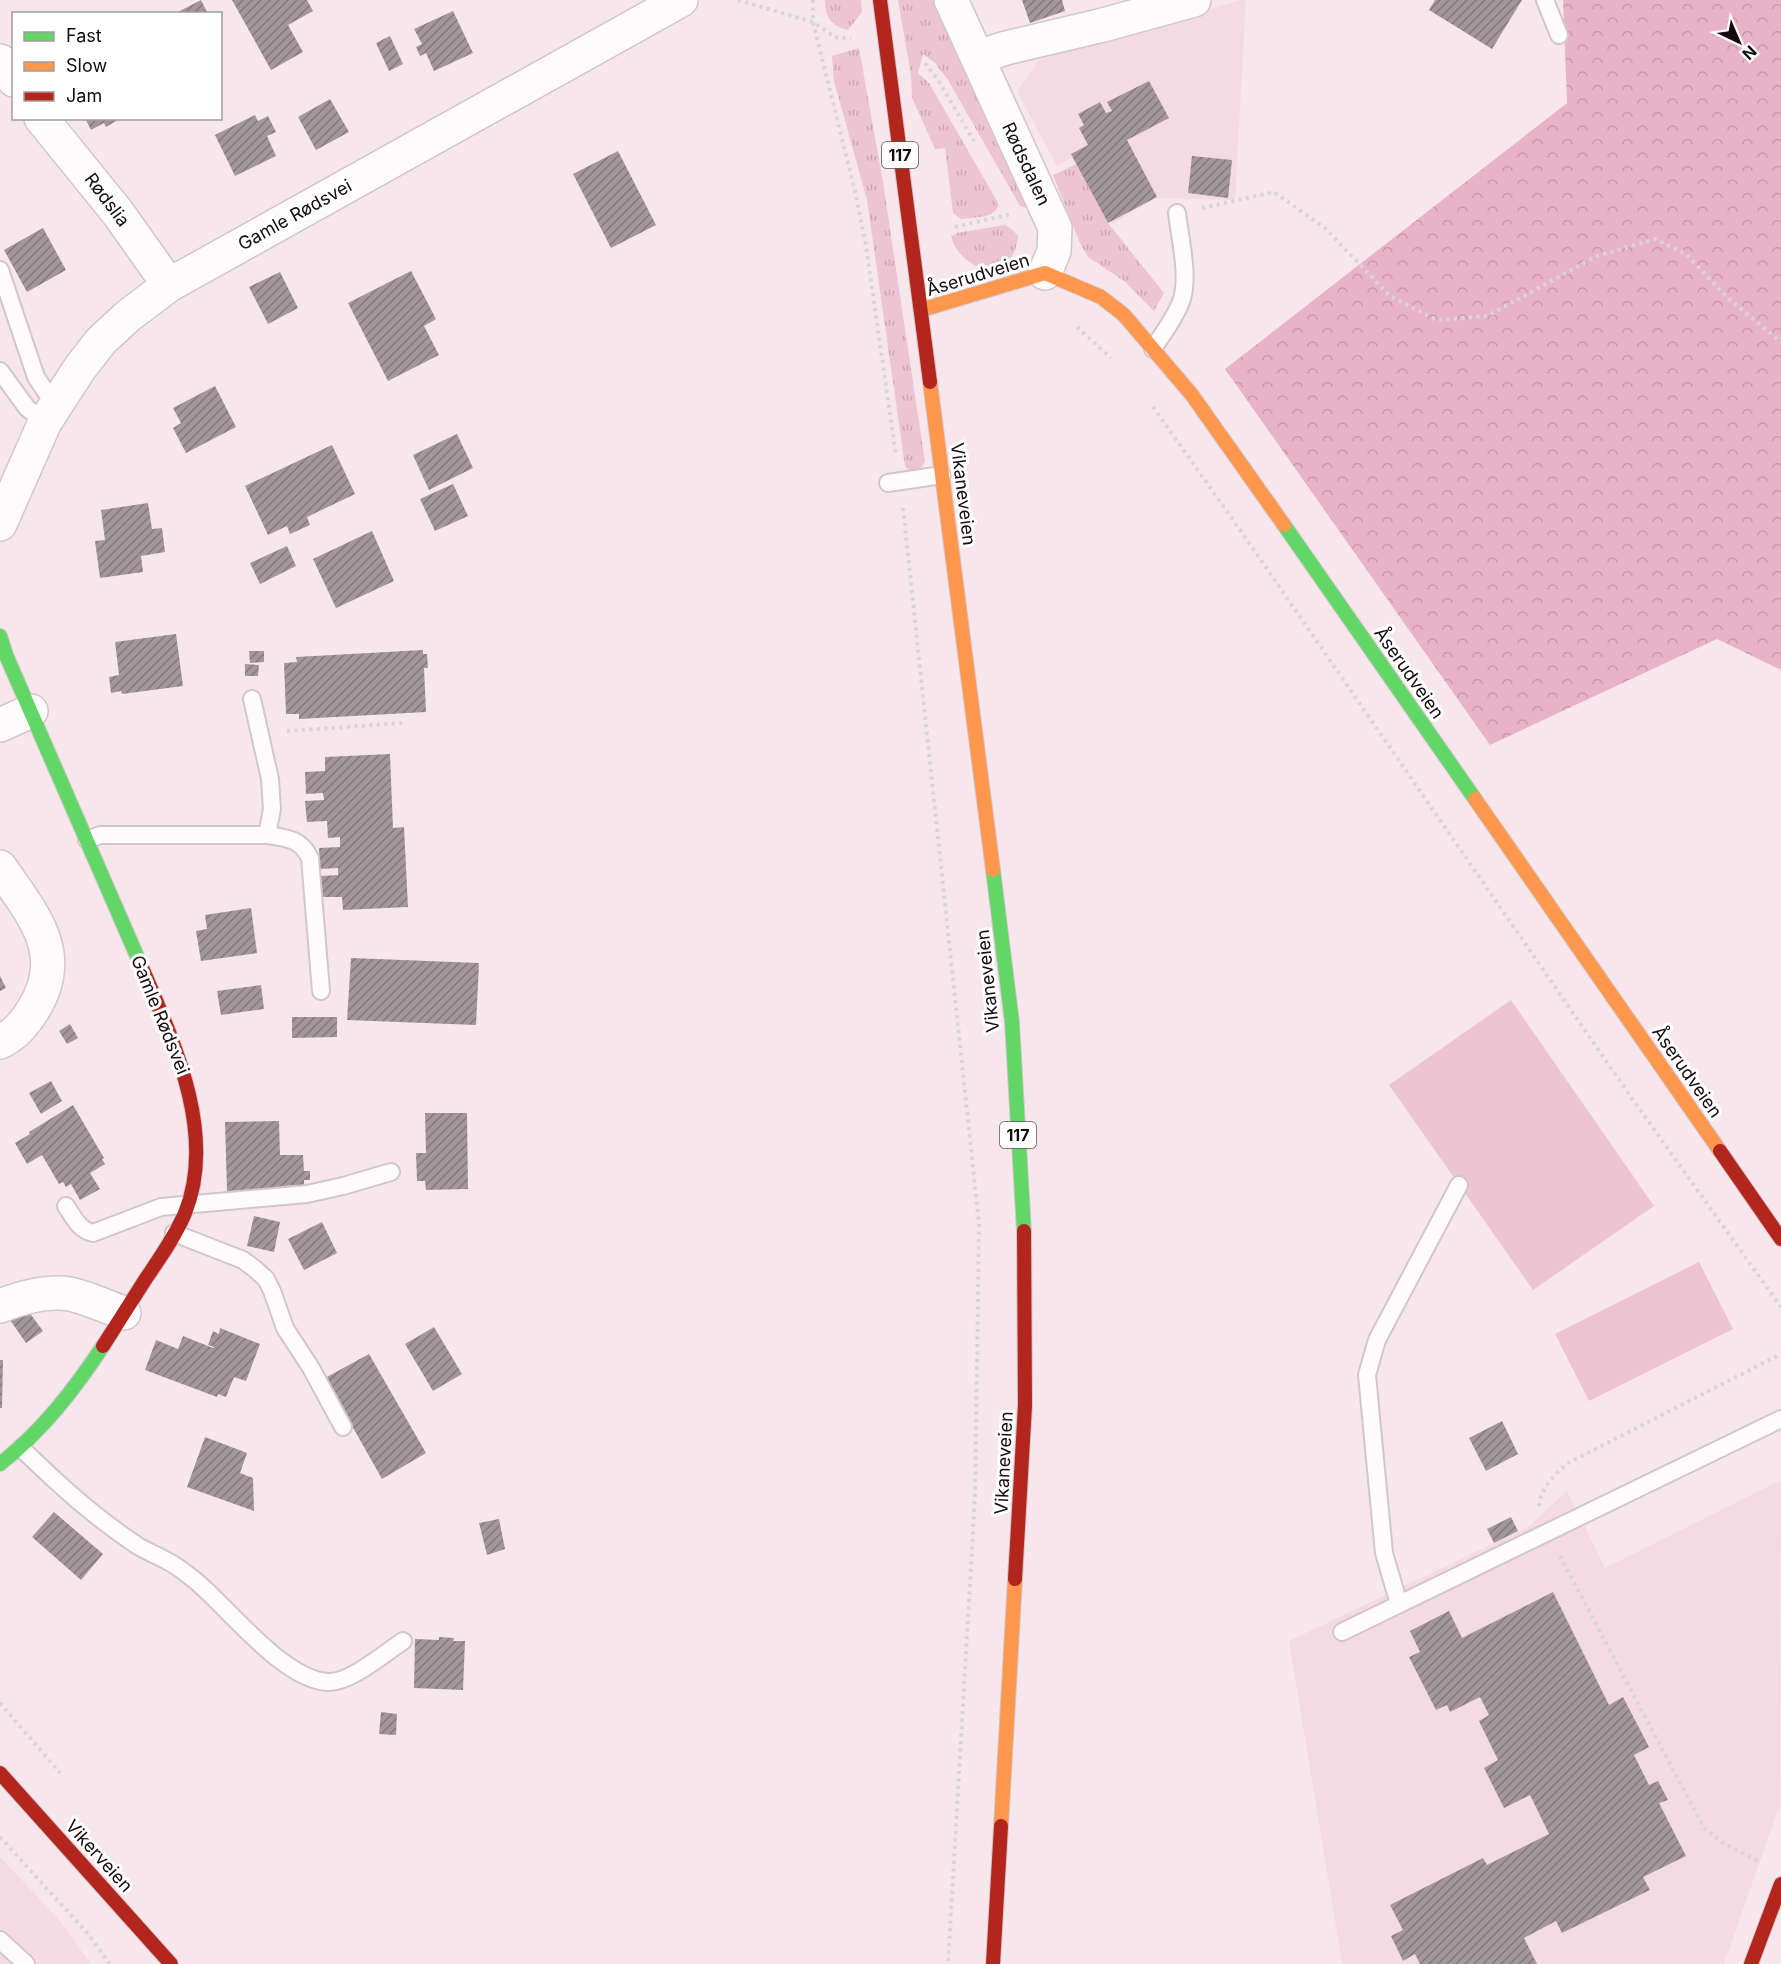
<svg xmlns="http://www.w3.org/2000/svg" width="1781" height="1964" font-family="Inter,sans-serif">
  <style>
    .built { fill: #f4dae2 }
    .grass { fill: url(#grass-tufts) }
    .forest { fill: url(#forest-crowns) }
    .garden { fill: #edc4d2 }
    .building { fill: url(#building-hatch) }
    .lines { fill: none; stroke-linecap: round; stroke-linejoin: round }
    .lane-casing { stroke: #d3c6ca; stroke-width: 20 }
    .street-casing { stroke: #d3c6ca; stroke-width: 36 }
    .fast-casing { stroke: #d3c6ca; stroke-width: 16 }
    .slow-casing { stroke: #d3c6ca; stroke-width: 16 }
    .jam-casing { stroke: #d3c6ca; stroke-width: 16 }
    .path { stroke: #d9d5d6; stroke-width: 4; stroke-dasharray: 3 4.5; stroke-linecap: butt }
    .lane { stroke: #fefbfc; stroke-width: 16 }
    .street { stroke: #fefbfc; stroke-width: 33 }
    .fast { stroke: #63d668; stroke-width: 14 }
    .slow { stroke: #ff974d; stroke-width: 14 }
    .jam { stroke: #b3261e; stroke-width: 14 }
    .labels { text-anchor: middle; stroke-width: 6; stroke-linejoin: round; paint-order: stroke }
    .shield { fill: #fff; stroke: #5b5456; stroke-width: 1.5 }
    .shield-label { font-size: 16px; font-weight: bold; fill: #150a0e }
    .street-label { font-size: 18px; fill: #150a0e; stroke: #fff }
  </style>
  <defs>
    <pattern id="grass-tufts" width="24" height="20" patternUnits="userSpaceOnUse" patternTransform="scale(1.5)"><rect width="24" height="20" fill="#edc4d2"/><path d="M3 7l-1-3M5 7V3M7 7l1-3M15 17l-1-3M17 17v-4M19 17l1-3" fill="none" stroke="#caa7b3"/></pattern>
    <pattern id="forest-crowns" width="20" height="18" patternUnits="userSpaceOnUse" patternTransform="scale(1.5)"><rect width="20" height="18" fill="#e9b3c7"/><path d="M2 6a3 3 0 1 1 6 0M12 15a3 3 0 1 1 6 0" fill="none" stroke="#c799aa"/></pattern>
    <pattern id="building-hatch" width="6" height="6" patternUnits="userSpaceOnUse" patternTransform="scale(1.5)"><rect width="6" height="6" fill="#a4979b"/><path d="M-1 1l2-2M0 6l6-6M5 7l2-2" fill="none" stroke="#84797d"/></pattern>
  </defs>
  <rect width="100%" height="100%" fill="#f7e7ec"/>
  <g class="built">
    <path d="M1240 0H1246L1235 200 1156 198 1112 224 1071 158 1057 166 1017 91 1039 60Z"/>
    <path d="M1781 1480 1780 1804 1724 1964H1342L1289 1641 1528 1527 1567 1491 1605 1568Z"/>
    <path d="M0 1857 58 1919 91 1964H0Z"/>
  </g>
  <g class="grass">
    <path d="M825 0H861L862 12 848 30C831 26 825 17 825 0Z"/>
    <path d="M898 0H938L1029 195 1027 208 1020 206 948 80 935 63 923 54 918 73 929 83 997 201 998 207C992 219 973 217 961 219L953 213 945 148 935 149 912 98 911 75Z"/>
    <path d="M859 48 883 182 925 462 919 470 911 473 905 466 867 200 834 81 832 56Z"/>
    <path d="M1077 164 1108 223 1164 293 1154 311 1124 281 1088 257 1079 241 1053 175Z"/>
    <path d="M1005 225 1013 230 1018 236C1017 242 1016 249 1013 254 997 287 957 262 951 236L957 233Z"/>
  </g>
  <path class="forest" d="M1563 0H1781V670L1717 639 1490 745 1225 369 1567 103Z"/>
  <g class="garden">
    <path d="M1511 1000 1654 1206 1533 1290 1389 1085Z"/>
    <path d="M1699 1262 1733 1329 1589 1401 1555 1334Z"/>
  </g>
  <g class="building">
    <path d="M201 0 208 14H174Z"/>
    <path d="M232 0H307L313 11 288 25 303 52 271 70Z"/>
    <path d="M1022 0H1062L1065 11 1030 23Z"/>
    <path d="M1435 0H1522L1492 49 1429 10Z"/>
    <path d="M453 11 473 53 434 71 426 53 420 56 416 47 422 44 414 29Z"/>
    <path d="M390 36 403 64 389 71 376 43Z"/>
    <path d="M1149 81 1169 118 1127 140 1157 197 1108 223 1071 154 1088 145 1079 128 1084 125 1078 114 1100 102 1106 113 1112 111 1107 102Z"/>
    <path d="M330 99 349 132 316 150 298 117Z"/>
    <path d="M255 115 258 121 268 116 276 132 267 136 276 156 235 176 215 135Z"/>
    <path d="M85 118H114L116 121 106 127 104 123 91 130Z"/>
    <path d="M618 151 656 225 611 248 573 174Z"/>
    <path d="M1192 156 1232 160 1228 198 1188 193Z"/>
    <path d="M43 228 66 270 27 292 4 250Z"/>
    <path d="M411 271 436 319 424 326 439 355 388 381 348 303Z"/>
    <path d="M280 272 298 308 268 324 249 287Z"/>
    <path d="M215 386 236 427 186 453 173 428 181 423 173 408Z"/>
    <path d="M457 434 473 468 429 490 413 455Z"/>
    <path d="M332 445 355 494 307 517 310 525 290 534 287 526 268 535 245 486Z"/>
    <path d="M453 484 468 516 435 531 420 499Z"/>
    <path d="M148 503 152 529 162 528 165 552 141 556 143 572 100 578 95 541 105 540 101 510Z"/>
    <path d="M372 531 394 581 336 608 313 559Z"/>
    <path d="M287 546 296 566 260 584 250 563Z"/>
    <path d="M176 634 183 686 122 694 121 691 111 693 109 677 119 675 115 642Z"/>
    <path d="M423 650V654H427L428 668H424L426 712 299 719V714H286L284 663 297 662 296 657Z"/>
    <path d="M249 651H264V662L250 663Z"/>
    <path d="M245 664 259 665 258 676H245Z"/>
    <path d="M390 754 393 828 404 827 408 907 343 910 342 897H321L320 876 338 875V868L320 869 319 848 340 847V837L328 838 327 821 307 822 305 801 324 800 323 793 306 794 305 772 325 771V757Z"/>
    <path d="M251 908 257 953 201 961 196 931 207 929 205 915Z"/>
    <path d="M351 958 479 963 476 1025 347 1020Z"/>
    <path d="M0 976 6 988 0 991Z"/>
    <path d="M261 985 264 1009 221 1015 217 991Z"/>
    <path d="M292 1017H337V1037L292 1038Z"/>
    <path d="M70 1024 78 1038 67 1044 59 1031Z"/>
    <path d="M51 1081 62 1101 41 1114 29 1093Z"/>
    <path d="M73 1105 104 1158 102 1159 105 1164 90 1173 100 1189 80 1200 71 1184 66 1187 63 1182 59 1184 42 1155 27 1164 15 1143 30 1134 29 1132Z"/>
    <path d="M425 1113H467L468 1189 426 1190 425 1181H417L416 1153H426Z"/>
    <path d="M279 1121 280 1155H303L304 1171H310V1180H304V1185L281 1186V1190L227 1191 225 1122Z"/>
    <path d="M254 1216 280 1222 274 1252 247 1246Z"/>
    <path d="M322 1222 337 1253 304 1270 288 1239Z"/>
    <path d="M26 1308 43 1331 26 1343 10 1320Z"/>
    <path d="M434 1327 462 1374 433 1391 405 1344Z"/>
    <path d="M220 1328 260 1344 246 1381 234 1377 226 1397 218 1394 217 1397 145 1370 156 1340 178 1349 183 1336 213 1348 214 1347 208 1345 213 1331 219 1334Z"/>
    <path d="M369 1354 426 1453 382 1479 325 1378Z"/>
    <path d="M0 1360H3L2 1408H0Z"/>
    <path d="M1502 1421 1518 1454 1486 1471 1469 1438Z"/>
    <path d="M205 1437 247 1453 240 1473 253 1478 254 1511 187 1487Z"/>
    <path d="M54 1512 103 1554 81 1580 32 1537Z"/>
    <path d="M1511 1517 1518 1531 1494 1543 1487 1529Z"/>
    <path d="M499 1519 505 1549 487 1555 479 1523Z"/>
    <path d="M1553 1592 1609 1705 1623 1697 1649 1747 1634 1755 1649 1785 1658 1781 1668 1800 1659 1803 1686 1856 1643 1877 1650 1890 1562 1933 1556 1921 1524 1938 1537 1964H1420L1415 1954 1403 1961 1391 1936 1403 1930 1390 1905 1483 1858 1487 1865 1549 1834 1530 1795 1504 1808 1484 1768 1498 1760 1479 1721 1489 1715 1480 1697 1450 1712 1447 1705 1436 1710 1409 1657 1420 1652 1410 1631 1449 1611 1462 1638Z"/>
    <path d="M439 1637 454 1638 453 1641H465L463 1690 414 1688 415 1639 439 1640Z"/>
    <path d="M381 1712 397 1714 396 1735 379 1734Z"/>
  </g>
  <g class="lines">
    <defs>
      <g id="lane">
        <path d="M1545 0 1559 35"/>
        <path d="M0 270 36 377 46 392 57 403"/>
        <path d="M1153 349C1163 333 1176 317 1182 299 1189 274 1180 239 1177 213"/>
        <path d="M0 371 27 408 45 422"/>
        <path d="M888 483 942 475"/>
        <path d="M252 699 270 779 272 809 267 835"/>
        <path d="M87 840 100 835H267C286 838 300 838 310 858L321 991"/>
        <path d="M66 1206C74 1218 79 1230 93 1233L161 1207 307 1194 343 1186 391 1172"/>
        <path d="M174 1233 243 1260 255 1269 266 1279 272 1291 285 1328 311 1368 343 1427"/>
        <path d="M21 1448C57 1483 93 1516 135 1544 145 1551 157 1555 167 1561 178 1566 188 1575 197 1582 230 1610 284 1680 328 1682 350 1683 385 1653 403 1641"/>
        <path d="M1399 1604 1384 1553 1367 1375 1377 1340 1459 1185"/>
        <path d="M1342 1632 1781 1419"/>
        <path d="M0 1940 26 1964"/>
      </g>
      <g id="street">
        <path d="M951 0 1055 228 1054 251 1045 273"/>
        <path d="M978 57 1006 48 1103 25 1194 0"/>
        <path d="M0 61 14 80"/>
        <path d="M41 118 118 213 169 285"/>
        <path d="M0 524 45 422 80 368 101 341 128 316 169 285 681 0"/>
        <path d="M0 725 31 711"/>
        <path d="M0 867C32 914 69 953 33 1010 25 1023 14 1036 0 1042"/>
        <path d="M0 1306C22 1297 46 1290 70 1294 88 1298 107 1307 124 1313"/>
      </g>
      <g id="fast">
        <path d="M1284 525 1475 799"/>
        <path d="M0 636 6 655 140 963"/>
        <path d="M993 870 1012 1022 1024 1231"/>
        <path d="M0 1464C42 1431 74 1390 103 1346"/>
      </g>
      <g id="slow">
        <path d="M921 310 1045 273 1101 297 1124 315 1192 395 1284 525"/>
        <path d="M930 382 993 870"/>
        <path d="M1475 799 1720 1151"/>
        <path d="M1001 1826 1015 1579"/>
      </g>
      <g id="jam">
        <path d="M880 0 930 382"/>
        <path d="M1720 1151 1781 1239"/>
        <path d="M103 1346C117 1324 131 1302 145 1280 159 1259 175 1237 185 1213 218 1132 171 1036 140 963"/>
        <path d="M1015 1579 1025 1405 1024 1231"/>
        <path d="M0 1773 171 1964"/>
        <path d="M993 1964 1001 1826"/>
        <path d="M1751 1964 1781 1884"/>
      </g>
    </defs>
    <use href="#lane" class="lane-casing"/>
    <use href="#street" class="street-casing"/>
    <use href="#fast" class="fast-casing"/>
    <use href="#slow" class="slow-casing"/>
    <use href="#jam" class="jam-casing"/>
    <g class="path">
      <path d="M738 0 813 22 835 37 851 39"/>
      <path d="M813 0V22L855 191 866 246 896 456"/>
      <path d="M925 63 938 80 974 141"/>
      <path d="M1202 208 1274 192 1325 228 1390 296 1437 320 1487 316 1597 256 1655 239 1686 254 1729 299 1781 342"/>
      <path d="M955 227 1012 214"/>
      <path d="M1077 327 1111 358"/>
      <path d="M1153 407 1238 527 1633 1100 1781 1307"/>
      <path d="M903 508 979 1224 975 1497 948 1964"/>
      <path d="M287 731 403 723"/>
      <path d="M1539 1506C1540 1488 1555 1475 1568 1463L1781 1354"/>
      <path d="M1560 1556 1704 1828 1723 1843 1758 1861"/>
      <path d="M0 1703 60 1773"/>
      <path d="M0 1837 88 1934 110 1964"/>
    </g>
    <use href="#lane" class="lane"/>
    <use href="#street" class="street"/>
    <use href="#fast" class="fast"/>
    <use href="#slow" class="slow"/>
    <use href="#jam" class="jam"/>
  </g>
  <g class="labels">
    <g class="shield">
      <rect x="882" y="142" width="36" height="26" rx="4.5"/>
      <rect x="1000" y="1122" width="36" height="26" rx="4.5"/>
    </g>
    <g class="shield-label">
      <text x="900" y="161">117</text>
      <text x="1018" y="1141">117</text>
    </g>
    <g class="street-label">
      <text transform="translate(1026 164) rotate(65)" y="6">Rødsdalen</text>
      <text transform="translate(107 200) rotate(53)" y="6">Rødslia</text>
      <text transform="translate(295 215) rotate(-29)" y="6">Gamle Rødsvei</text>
      <text transform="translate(978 275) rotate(-17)" y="6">Åserudveien</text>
      <text transform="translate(963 494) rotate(83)" y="6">Vikaneveien</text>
      <text transform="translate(1409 673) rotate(55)" y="6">Åserudveien</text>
      <text transform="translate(988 981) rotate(-96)" y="6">Vikaneveien</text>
      <text transform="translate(160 1015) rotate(68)" y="6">Gamle Rødsvei</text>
      <text transform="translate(1687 1072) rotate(55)" y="6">Åserudveien</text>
      <text transform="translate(1004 1463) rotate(-87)" y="6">Vikaneveien</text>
      <text transform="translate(99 1856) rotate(48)" y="6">Vikerveien</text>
    </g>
  </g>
  <rect x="12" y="12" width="210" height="108" fill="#ffffff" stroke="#a19d9f" stroke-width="1.5"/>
  <rect x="24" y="32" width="30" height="9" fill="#63d668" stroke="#a19d9f" stroke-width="1.5"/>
  <text x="66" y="42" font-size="18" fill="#150a0e">Fast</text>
  <rect x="24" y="62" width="30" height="9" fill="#ff974d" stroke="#a19d9f" stroke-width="1.5"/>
  <text x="66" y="72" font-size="18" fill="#150a0e">Slow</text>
  <rect x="24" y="92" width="30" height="9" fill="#b3261e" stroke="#a19d9f" stroke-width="1.5"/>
  <text x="66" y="102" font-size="18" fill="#150a0e">Jam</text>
  <g transform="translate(1739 42) rotate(136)" stroke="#ffffff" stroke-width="4.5" paint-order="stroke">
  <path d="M0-4.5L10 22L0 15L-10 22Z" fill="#150a0e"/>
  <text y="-9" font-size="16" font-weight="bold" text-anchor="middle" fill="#150a0e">N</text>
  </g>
</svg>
